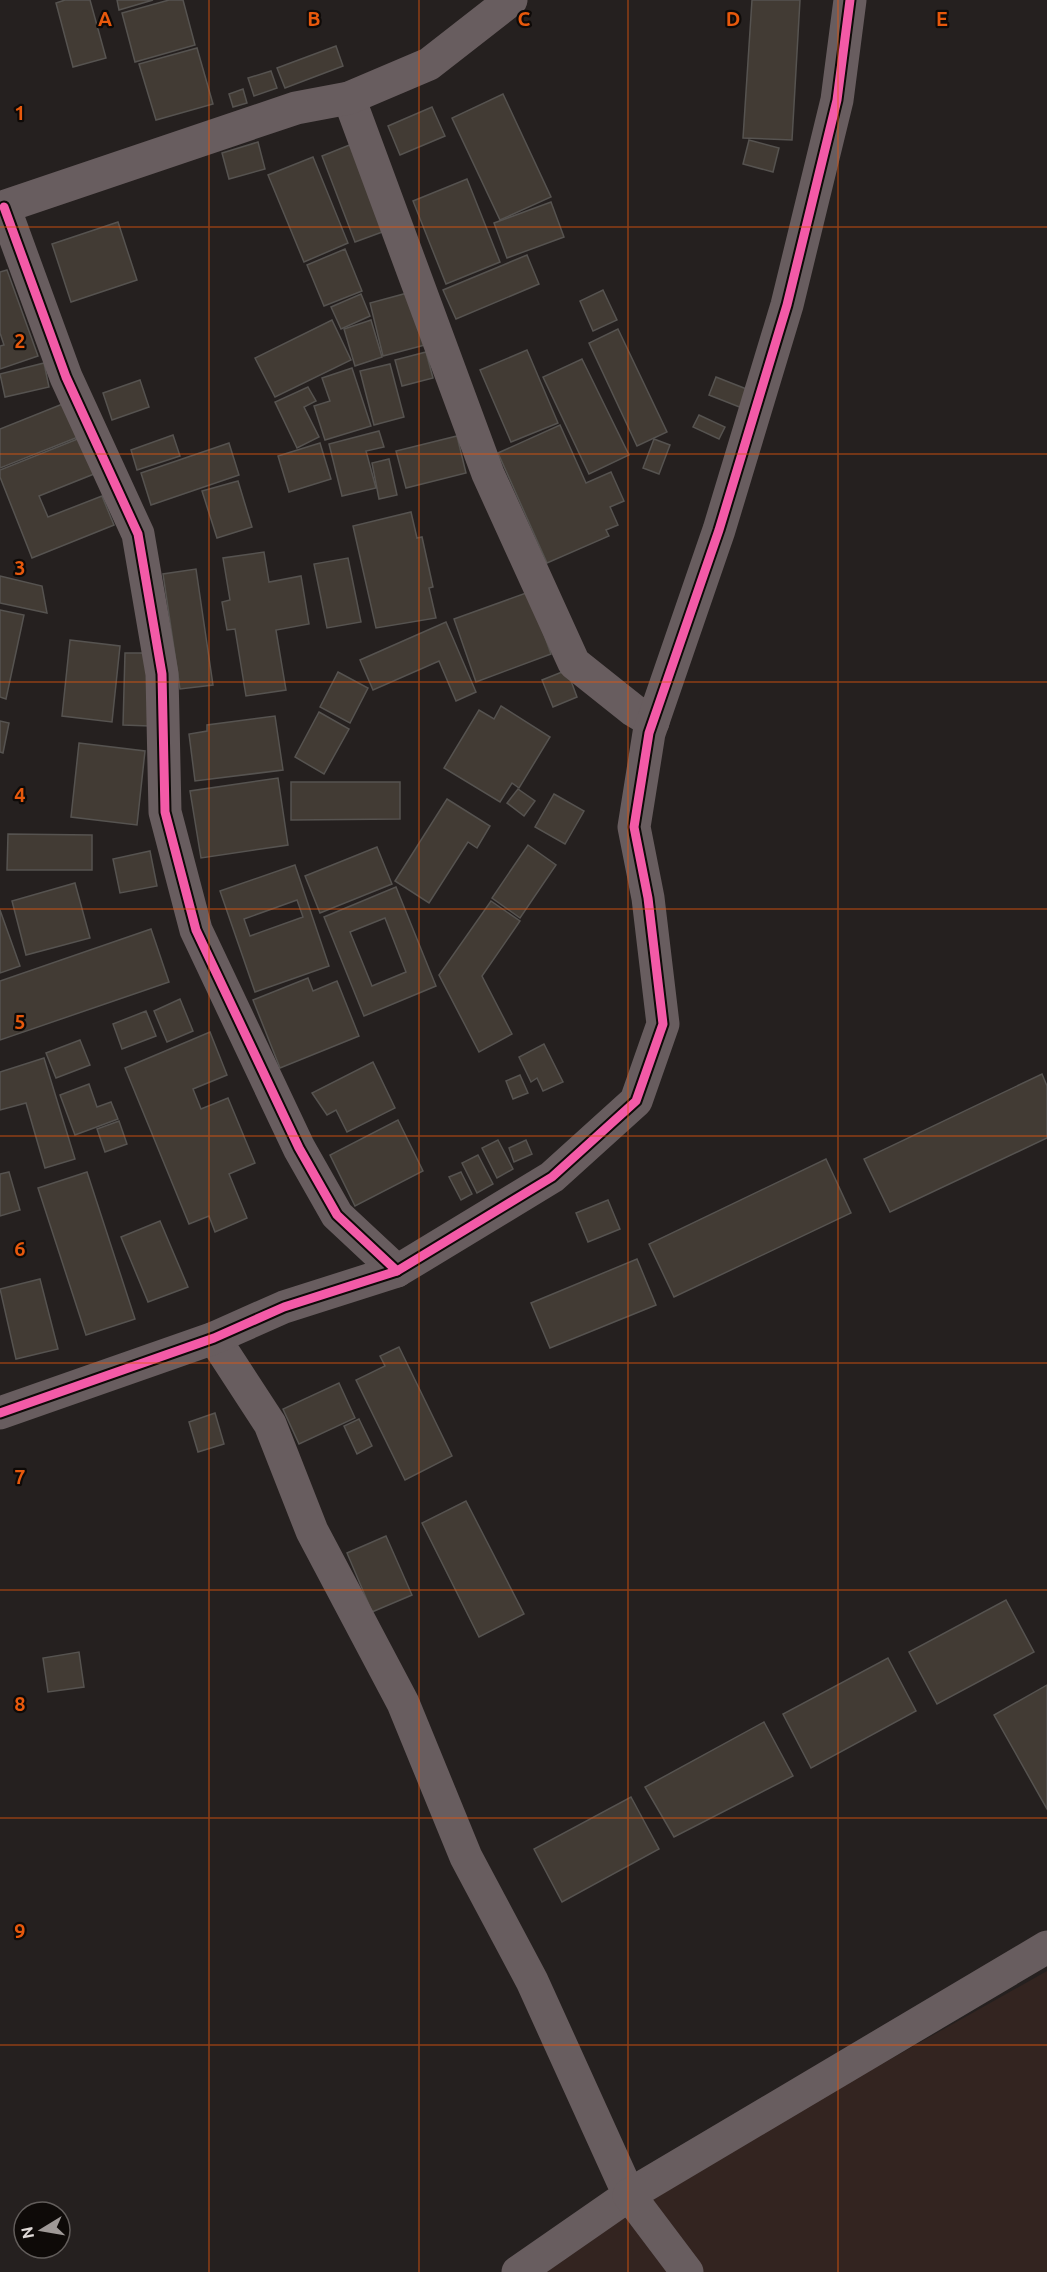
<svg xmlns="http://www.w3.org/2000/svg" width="1047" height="2272" font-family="Ubuntu,sans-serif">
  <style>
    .built { fill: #332420 }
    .building { fill: #423b34; stroke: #565350; stroke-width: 1.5; fill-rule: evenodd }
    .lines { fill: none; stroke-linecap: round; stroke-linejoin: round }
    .minor { stroke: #685d5f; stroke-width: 33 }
    .cycleway-casing { stroke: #0e0a08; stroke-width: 13 }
    .cycleway { stroke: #f35aa7; stroke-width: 9 }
    .grid { fill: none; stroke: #e8590c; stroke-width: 1.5; stroke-opacity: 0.55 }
    .grid-label { font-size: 20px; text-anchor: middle; font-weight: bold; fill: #e8590c; stroke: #0e0a08; stroke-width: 4.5; stroke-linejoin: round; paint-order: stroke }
  </style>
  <rect width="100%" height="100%" fill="#25201f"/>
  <path class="built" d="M1047 1971V2272H521L544 2254Z"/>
  <g class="building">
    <path d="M65 0H90L106 58 73 67 56 3Z"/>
    <path d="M117 0H153L119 10Z"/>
    <path d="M169 0H183L195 45 135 62 122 13Z"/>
    <path d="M752 0H800L792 140 743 138Z"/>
    <path d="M336 46 343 66 285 88 277 68Z"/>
    <path d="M197 48 213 104 156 120 139 64Z"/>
    <path d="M271 71 277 88 254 96 248 78Z"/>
    <path d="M243 89 247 103 233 107 229 94Z"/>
    <path d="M503 94 551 197 500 220 452 118Z"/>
    <path d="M432 107 445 136 400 155 388 126Z"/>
    <path d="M749 140 779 148 773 172 743 164Z"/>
    <path d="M258 142 265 169 229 179 222 153Z"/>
    <path d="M352 144 385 231 355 242 322 156Z"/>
    <path d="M313 157 348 243 304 262 268 175Z"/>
    <path d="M467 179 500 262 446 284 413 201Z"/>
    <path d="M551 202 564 237 507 258 494 223Z"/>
    <path d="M118 222 137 280 71 302 52 244Z"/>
    <path d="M345 249 362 291 324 306 307 265Z"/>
    <path d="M527 255 539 284 456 319 443 290Z"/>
    <path d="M7 270 38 356 0 369V346L4 345 0 333V272Z"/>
    <path d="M603 290 617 320 593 331 580 301Z"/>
    <path d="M411 292 425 345 383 356 370 303Z"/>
    <path d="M361 294 370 316 341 329 331 307Z"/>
    <path d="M332 320 351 360 275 397 255 358Z"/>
    <path d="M371 320 382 357 355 366 344 329Z"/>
    <path d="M618 329 667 432 637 446 589 343Z"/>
    <path d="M527 350 558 423 511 442 480 370Z"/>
    <path d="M426 352 433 378 402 386 395 360Z"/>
    <path d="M582 359 629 455 589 474 543 377Z"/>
    <path d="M44 363 49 387 5 397 0 374Z"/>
    <path d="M390 364 404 417 374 425 360 371Z"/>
    <path d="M352 368 371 426 325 440 314 406 330 401 322 378Z"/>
    <path d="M716 377 749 390 742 408 709 395Z"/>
    <path d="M140 380 149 407 112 420 103 393Z"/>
    <path d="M308 387 316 401 304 407 319 437 297 448 275 402Z"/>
    <path d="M65 403 78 437 0 468V429Z"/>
    <path d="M699 415 725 427 719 439 693 427Z"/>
    <path d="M560 425 586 483 611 472 624 501 610 507 618 525 606 530 609 536 547 563 498 453Z"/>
    <path d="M379 431 384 447 366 451 376 488 342 496 329 444Z"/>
    <path d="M173 435 180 456 137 470 131 450Z"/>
    <path d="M457 436 466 473 406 488 396 451Z"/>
    <path d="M80 438 94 474 39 496 48 517 102 496 114 525 32 558 0 477V470Z"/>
    <path d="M654 439 670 445 659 474 643 468Z"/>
    <path d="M229 443 239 475 151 505 141 473Z"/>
    <path d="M320 443 331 479 289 492 278 456Z"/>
    <path d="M389 459 397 495 379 499 372 463Z"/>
    <path d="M238 481 252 527 217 538 202 491Z"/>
    <path d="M411 512 417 538 422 537 433 587 429 588 436 618 376 628 353 526Z"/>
    <path d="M264 552 269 582 301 576 309 624 276 630 286 690 246 696 235 629 227 630 222 602 230 600 223 558Z"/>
    <path d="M348 558 361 622 327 628 314 564Z"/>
    <path d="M196 569 213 685 180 689 163 574Z"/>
    <path d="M0 576 42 586 47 613 0 603Z"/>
    <path d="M529 592 551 654 476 682 454 619Z"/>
    <path d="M0 610 24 615 6 699 0 697Z"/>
    <path d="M446 622 476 692 456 701 439 661 373 690 360 660Z"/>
    <path d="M70 640 120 646 112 722 62 716Z"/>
    <path d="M125 653H152L150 726 123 725Z"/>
    <path d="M567 670 577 697 553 707 542 680Z"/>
    <path d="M338 672 368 688 350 723 320 707Z"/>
    <path d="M501 706 550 737 519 788 512 783 500 802 444 768 479 710 494 719Z"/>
    <path d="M319 712 349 729 324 774 295 757Z"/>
    <path d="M275 716 283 770 195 781 189 734 207 731V725Z"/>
    <path d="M0 721 9 723 3 753 0 752Z"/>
    <path d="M79 743 145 751 137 825 71 817Z"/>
    <path d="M278 778 288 845 201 858 190 791Z"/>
    <path d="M291 782H400V819L291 820Z"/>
    <path d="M518 789 535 801 524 816 507 803Z"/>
    <path d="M554 794 584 811 565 844 535 827Z"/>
    <path d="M447 799 490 826 477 848 468 842 429 903 395 881Z"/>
    <path d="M8 834 92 835V870H7Z"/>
    <path d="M528 845 556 865 520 918 492 898Z"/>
    <path d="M377 847 392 884 320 913 305 876Z"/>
    <path d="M150 851 157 886 120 893 113 859Z"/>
    <path d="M295 865 329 966 255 992 220 891ZM297 900 303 917 250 936 244 919Z"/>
    <path d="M75 883 90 938 26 955 12 901Z"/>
    <path d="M396 887 436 986 364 1016 324 917ZM385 918 406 972 372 986 350 932Z"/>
    <path d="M491 901 520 921 482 976 512 1034 479 1052 439 975Z"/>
    <path d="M0 910 20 966 0 973Z"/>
    <path d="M151 929 169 982 0 1040V981Z"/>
    <path d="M308 978 313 991 337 981 359 1036 280 1068 253 1000Z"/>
    <path d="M180 999 193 1031 167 1042 154 1011Z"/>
    <path d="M146 1011 156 1036 122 1049 113 1024Z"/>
    <path d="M210 1032 227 1075 193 1089 201 1109 228 1098 255 1163 229 1174 247 1218 215 1232 209 1216 189 1224 125 1068Z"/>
    <path d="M80 1040 90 1065 56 1078 46 1053Z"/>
    <path d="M544 1044 563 1082 543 1091 537 1078 531 1082 519 1057Z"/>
    <path d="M44 1058 75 1159 45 1168 26 1103 0 1110V1072Z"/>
    <path d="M373 1062 395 1108 347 1132 336 1110 327 1115 312 1093Z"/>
    <path d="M1042 1074 1047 1086V1138L890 1212 864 1159Z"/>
    <path d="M520 1075 528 1093 513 1099 506 1081Z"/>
    <path d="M89 1084 97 1107 111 1102 118 1119 75 1135 60 1095Z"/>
    <path d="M398 1120 423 1171 355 1206 330 1155Z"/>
    <path d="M119 1121 127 1144 105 1152 97 1129Z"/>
    <path d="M498 1140 513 1169 497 1178 482 1148Z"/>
    <path d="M526 1140 532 1154 514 1162 509 1148Z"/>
    <path d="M478 1155 493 1184 477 1193 462 1163Z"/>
    <path d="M826 1159 851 1213 674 1297 649 1244Z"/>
    <path d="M9 1172 20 1210 0 1216V1174Z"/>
    <path d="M87 1172 135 1319 86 1335 38 1188Z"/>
    <path d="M461 1172 472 1194 461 1200 449 1177Z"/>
    <path d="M608 1200 620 1229 588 1242 576 1213Z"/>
    <path d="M160 1221 188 1287 148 1302 121 1237Z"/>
    <path d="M637 1259 656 1305 550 1348 531 1303Z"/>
    <path d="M40 1279 58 1349 16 1359 0 1289Z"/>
    <path d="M399 1347 452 1456 405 1480 356 1380 385 1366 380 1356Z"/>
    <path d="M339 1383 355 1418 299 1444 283 1409Z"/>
    <path d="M215 1413 224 1444 198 1452 189 1422Z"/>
    <path d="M359 1419 372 1446 357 1454 344 1426Z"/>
    <path d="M466 1501 524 1614 479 1637 422 1523Z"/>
    <path d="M386 1536 412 1595 372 1612 347 1553Z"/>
    <path d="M1006 1600 1034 1652 937 1704 909 1652Z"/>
    <path d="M79 1652 84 1687 48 1692 43 1658Z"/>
    <path d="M888 1658 916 1711 811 1768 783 1714Z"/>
    <path d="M1047 1685V1809L994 1715Z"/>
    <path d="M764 1722 793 1776 674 1837 645 1787Z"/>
    <path d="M631 1797 659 1849 562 1902 534 1849Z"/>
  </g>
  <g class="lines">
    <g class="minor">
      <path d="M349 98 488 474 574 663 633 710 653 722"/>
      <path d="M4 207 66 377 138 534 162 674 165 812 196 930 299 1148 337 1215 397 1271"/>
      <path d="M0 208 296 108 349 98 429 64 511 0"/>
      <path d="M214 1338 270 1424 312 1531 403 1703 466 1857 532 1981 629 2195 518 2272"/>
      <path d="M0 1413 214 1338 284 1307 397 1271 552 1177 636 1101 663 1024 648 898 634 827 649 733 719 530 787 305 837 100 850 0"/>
      <path d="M687 2272 629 2195 1047 1947"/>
    </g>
    <defs>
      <g id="cycleway">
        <path d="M4 207 66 377 138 534 162 674 165 812 196 930 299 1148 337 1215 397 1271"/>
        <path d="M0 1413 214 1338 284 1307 397 1271 552 1177 636 1101 663 1024 648 898 634 827 649 733 719 530 787 305 837 100 850 0"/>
      </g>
    </defs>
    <use href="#cycleway" class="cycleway-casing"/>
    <use href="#cycleway" class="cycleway"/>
  </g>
  <path class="grid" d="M209 0V2272M419 0V2272M628 0V2272M838 0V2272M0 227H1047M0 454H1047M0 682H1047M0 909H1047M0 1136H1047M0 1363H1047M0 1590H1047M0 1818H1047M0 2045H1047"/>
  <g class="grid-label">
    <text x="105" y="26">A</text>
    <text x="314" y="26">B</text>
    <text x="524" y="26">C</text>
    <text x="733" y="26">D</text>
    <text x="942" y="26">E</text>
    <text x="20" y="120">1</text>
    <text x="20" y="348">2</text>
    <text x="20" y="575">3</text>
    <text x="20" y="802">4</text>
    <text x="20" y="1029">5</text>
    <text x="20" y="1256">6</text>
    <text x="20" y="1484">7</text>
    <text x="20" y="1711">8</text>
    <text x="20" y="1938">9</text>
  </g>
  <g transform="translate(42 2230) rotate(259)"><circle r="28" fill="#0e0a08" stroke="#625d5b" stroke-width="1.5"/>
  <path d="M0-4.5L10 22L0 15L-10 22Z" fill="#9f9997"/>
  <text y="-9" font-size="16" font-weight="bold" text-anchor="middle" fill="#e0dad8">N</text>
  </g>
</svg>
